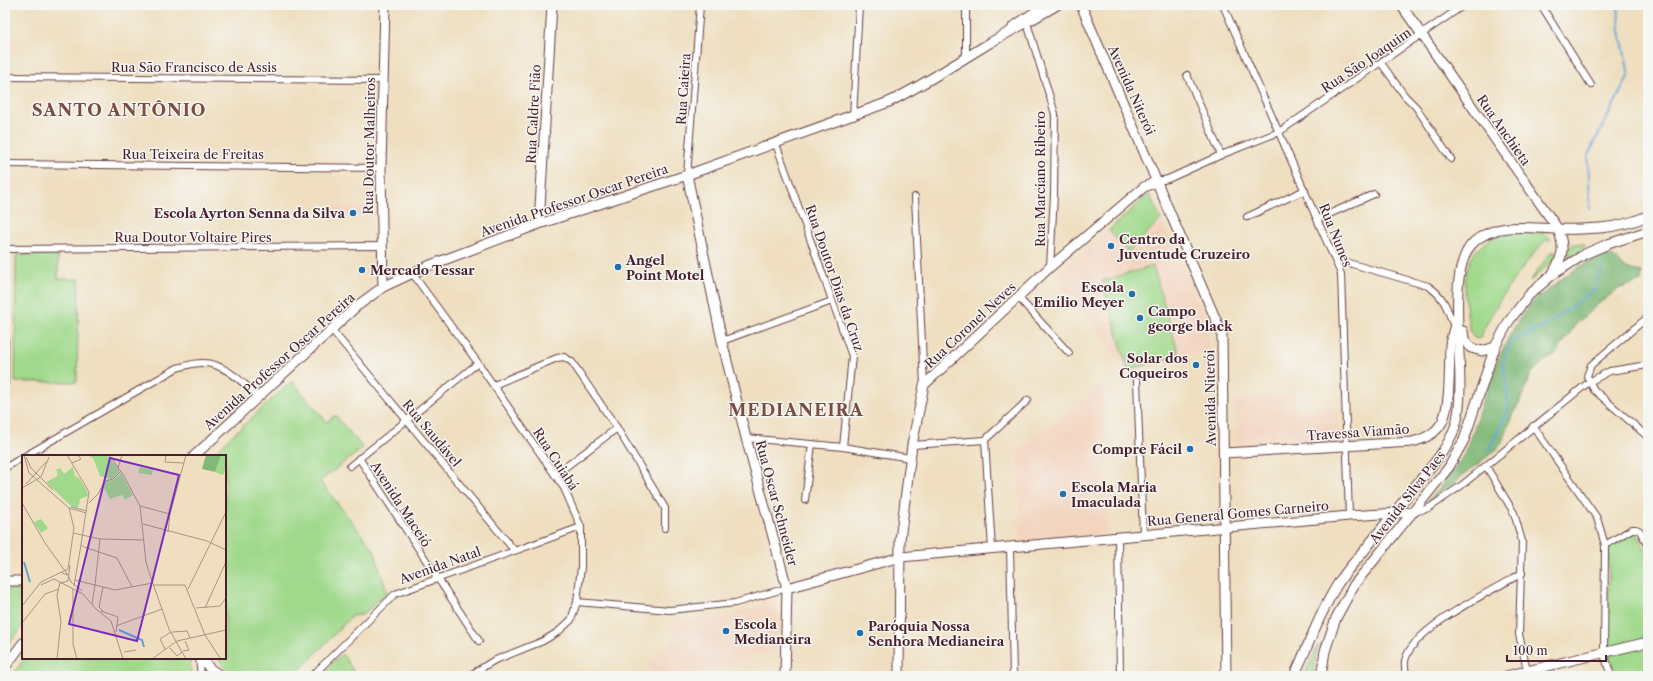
<svg xmlns="http://www.w3.org/2000/svg" width="1653" height="681" font-family="'Libre Caslon Text',serif">
  <style>
    .built { fill: #f3d4bf }
    .green { fill: #a0d98c; stroke: #757c5c }
    .forest { fill: #80b978; stroke: #656c52 }
    .lines { fill: none; stroke-linecap: round; stroke-linejoin: round }
    .stream { stroke: #61a3d5; stroke-width: 2 }
    .street-casing { stroke: #633c41; stroke-width: 8 }
    .secondary-casing { stroke: #633c41; stroke-width: 11 }
    .street { stroke: #fff; stroke-width: 6 }
    .secondary { stroke: #fff; stroke-width: 9 }
    .poi-dot { fill: #1f6fb2; stroke: #f6f6f2; stroke-width: 1.5 }
    .labels { text-anchor: middle; stroke-width: 3; stroke-linejoin: round; paint-order: stroke }
    .street-label { font-size: 13px; fill: #4a1f2b; stroke: #f6f6f2 }
    .poi-label { font-size: 13px; font-weight: bold; fill: #4a1f2b; stroke: #f6f6f2; text-anchor: start }
    .district-label { font-size: 17px; font-weight: bold; letter-spacing: 1px; fill: #794d44; stroke: #f6f6f2 }
    .inset-river { fill: none; stroke: #61a3d5; stroke-width: 2 }
    .inset-road { fill: none; stroke: #ad9284; stroke-width: 1 }
    .view { fill: #7b2cbf; fill-opacity: 0.15; stroke: #7b2cbf; stroke-width: 2 }
    .inset-edge { fill: none; stroke: #4a1f2b; stroke-width: 2 }
  </style>
  <rect width="100%" height="100%" fill="#f6f6f2"/>
  <filter id="ink" filterUnits="userSpaceOnUse"><feTurbulence type="fractalNoise" baseFrequency=".025" numOctaves="2"/><feDisplacementMap in="SourceGraphic" scale="8" xChannelSelector="R" yChannelSelector="G"/><feConvolveMatrix kernelMatrix="1 2 1 2 8 2 1 2 1" color-interpolation-filters="sRGB"/></filter>
  <filter id="wash" filterUnits="userSpaceOnUse"><feTurbulence type="fractalNoise" baseFrequency=".012" numOctaves="4" result="noise"/><feDisplacementMap in="SourceGraphic" scale="16" xChannelSelector="R" yChannelSelector="G"/><feGaussianBlur stdDeviation="0.9" result="paint"/><feColorMatrix in="noise" values="0 0 0 0 0 0 0 0 0 0 0 0 0 0 0 0 0 1.4 0 .05"/><feComposite in="paint" operator="in"/></filter>
  <g filter="url(#wash)">
    <rect width="100%" height="100%" fill="#efdfc0"/>
    <g class="built">
      <path d="M332 206 375 207V216L332 215Z"/>
      <path d="M1161 219 1203 312 1210 350 1128 371 1055 277 1109 230 1128 251Z"/>
      <path d="M1103 384 1108 533 1020 542 1018 455 1021 448Z"/>
      <path d="M1294 395 1296 411 1338 408 1339 439 1237 448 1235 400Z"/>
      <path d="M777 602 778 650 685 676H652L649 664 671 642 677 620 725 616Z"/>
    </g>
    <g class="green">
      <path d="M1149 194 1161 219 1128 252 1109 230Z"/>
      <path d="M1515 232 1545 233 1551 239 1549 241 1546 240C1523 263 1493 307 1480 338L1476 339C1468 335 1469 322 1467 314 1461 272 1467 239 1515 232Z"/>
      <path d="M1574 244H1584L1585 246C1581 252 1574 255 1567 256V250Z"/>
      <path d="M1551 252H1555L1556 256 1551 263 1530 281Z"/>
      <path d="M16 255H58V279H79L77 382H15Z"/>
      <path d="M1153 266 1179 355 1128 370 1102 281Z"/>
      <path d="M292 381 327 422 335 415 363 448 320 481 374 550 387 592 362 615 352 616 294 676H244L228 671 218 658H225V456H210Z"/>
      <path d="M1636 531 1648 555V637L1608 648 1609 547Z"/>
      <path d="M5 589 23 590V626L5 649Z"/>
      <path d="M1318 645 1313 676H1304Z"/>
      <path d="M1648 645V676H1618L1609 655Z"/>
      <path d="M342 654 357 676H320Z"/>
      <path d="M25 658H190L191 676H12Z"/>
    </g>
    <path class="forest" d="M1610 255 1619 261 1626 269 1642 272 1641 281 1618 289 1597 305 1576 324 1555 355 1543 362 1531 374 1519 404 1512 415 1503 442 1497 449 1427 503C1441 485 1459 467 1468 446 1475 431 1477 415 1483 400 1495 368 1510 324 1535 300 1542 294 1550 289 1557 283 1573 270 1589 259 1610 255Z"/>
    <g class="lines">
      <g class="stream">
        <path d="M1590 208 1588 155 1629 75 1620 31 1618 5"/>
        <path d="M1489 449 1509 409 1503 362 1511 342 1547 325 1595 289 1603 265"/>
      </g>
    </g>
  </g>
  <g filter="url(#ink)">
    <g class="lines">
      <defs>
        <g id="street">
          <path d="M1223 5 1341 274 1349 516"/>
          <path d="M1541 5 1591 85"/>
          <path d="M1027 23 1055 114 1054 195 1050 267"/>
          <path d="M966 57V5"/>
          <path d="M1381 63 1405 96 1416 107 1451 159"/>
          <path d="M1187 75 1221 155"/>
          <path d="M5 77 383 80"/>
          <path d="M853 117 859 5"/>
          <path d="M776 144 852 356 843 447"/>
          <path d="M5 164 381 168"/>
          <path d="M687 175 700 5"/>
          <path d="M1158 181 1168 179 1221 155 1279 132 1464 5"/>
          <path d="M915 197 924 385"/>
          <path d="M1247 217 1305 190"/>
          <path d="M1318 219 1374 194"/>
          <path d="M5 249 381 246"/>
          <path d="M1335 259 1428 286C1444 296 1448 310 1454 327"/>
          <path d="M412 273 478 363 564 488 581 527V567L577 602 571 620 558 632 543 641 493 661 469 676"/>
          <path d="M1018 297 1069 353"/>
          <path d="M1648 317 1598 359 1591 365 1587 376 1594 390 1648 437"/>
          <path d="M5 323V383"/>
          <path d="M332 330 514 550"/>
          <path d="M722 341 832 301"/>
          <path d="M1137 381 1143 535"/>
          <path d="M494 385 557 358 564 357 572 362 617 428 665 508V528"/>
          <path d="M1533 426 1597 518 1605 545 1604 654 1611 676"/>
          <path d="M746 438 843 447 910 458"/>
          <path d="M985 440 992 549"/>
          <path d="M912 445 985 440 1028 400"/>
          <path d="M25 456 177 368C185 366 193 363 201 363 224 362 243 383 259 397"/>
          <path d="M359 458 479 641"/>
          <path d="M350 466 478 363"/>
          <path d="M1486 466 1514 513 1522 541 1519 634 1527 670"/>
          <path d="M5 468 23 457"/>
          <path d="M555 475 617 428"/>
          <path d="M805 500 812 444"/>
          <path d="M1414 512 1429 508 1462 485 1589 382 1610 371 1648 365"/>
          <path d="M1118 538 1120 676"/>
          <path d="M1605 545 1632 529H1636L1640 531 1648 547"/>
          <path d="M1010 548 1013 676"/>
          <path d="M577 602 670 610 735 603 787 588"/>
          <path d="M199 658 201 676"/>
          <path d="M312 676 395 594 581 527"/>
          <path d="M1406 676C1406 671 1404 665 1405 661 1411 628 1494 590 1522 573"/>
        </g>
        <g id="secondary">
          <path d="M1081 5 1222 334 1226 676"/>
          <path d="M1401 5 1558 229C1565 249 1563 256 1553 273"/>
          <path d="M1013 27 1045 5"/>
          <path d="M687 175 722 341 746 438 787 588 785 676"/>
          <path d="M539 224 552 5"/>
          <path d="M383 287 381 168 385 5"/>
          <path d="M1463 331 1464 339 1471 348 1482 351 1495 347"/>
          <path d="M1224 453 1412 442C1424 439 1436 434 1442 422 1451 405 1449 365 1450 345 1451 337 1454 329 1456 321"/>
          <path d="M194 456 357 306 383 287 428 266 539 224 687 175 889 102C923 85 955 64 988 44 1010 31 1034 19 1057 5"/>
          <path d="M5 581H23"/>
          <path d="M787 588 901 557 1349 516 1414 512"/>
          <path d="M203 658 209 668 221 676"/>
          <path d="M5 667 23 643"/>
          <path d="M899 676 900 540 912 445 924 385 1050 267 1144 187 1158 181"/>
          <path d="M1294 676C1309 645 1320 611 1339 582 1346 571 1355 561 1364 551 1381 529 1399 507 1416 485 1431 467 1447 450 1455 427 1471 380 1440 271 1475 241 1498 222 1529 228 1556 229 1570 230 1585 229 1600 228 1616 227 1633 222 1648 216"/>
          <path d="M1321 676 1325 651 1336 618 1354 585 1449 467 1464 440 1495 347 1509 321 1529 295 1552 275 1585 254 1608 244 1648 231"/>
          <path d="M1506 676 1648 642"/>
        </g>
      </defs>
      <use href="#street" class="street-casing"/>
      <use href="#secondary" class="secondary-casing"/>
      <use href="#street" class="street"/>
      <use href="#secondary" class="secondary"/>
    </g>
  </g>
  <g class="poi-dot">
    <circle cx="353" cy="213" r="4"/>
    <circle cx="1111" cy="246" r="4"/>
    <circle cx="618" cy="267" r="4"/>
    <circle cx="362" cy="270" r="4"/>
    <circle cx="1132" cy="294" r="4"/>
    <circle cx="1140" cy="318" r="4"/>
    <circle cx="1196" cy="365" r="4"/>
    <circle cx="1190" cy="449" r="4"/>
    <circle cx="1063" cy="494" r="4"/>
    <circle cx="726" cy="631" r="4"/>
    <circle cx="860" cy="633" r="4"/>
  </g>
  <g class="labels">
    <g class="street-label">
      <text transform="translate(1366 60) rotate(-34)" y="5">Rua São Joaquim</text>
      <text x="194" y="72">Rua São Francisco de Assis</text>
      <text transform="translate(683 89) rotate(-86)" y="5">Rua Caieira</text>
      <text transform="translate(1132 90) rotate(66)" y="5">Avenida Niterói</text>
      <text transform="translate(533 114) rotate(-87)" y="5">Rua Caldre Fião</text>
      <text transform="translate(1504 130) rotate(55)" y="5">Rua Anchieta</text>
      <text transform="translate(369 146) rotate(-89)" y="5">Rua Doutor Malheiros</text>
      <text x="193" y="159">Rua Teixeira de Freitas</text>
      <text transform="translate(1040 179) rotate(-90)" y="5">Rua Marciano Ribeiro</text>
      <text transform="translate(574 200) rotate(-19)" y="5">Avenida Professor Oscar Pereira</text>
      <text transform="translate(1336 235) rotate(68)" y="5">Rua Nunes</text>
      <text x="193" y="242">Rua Doutor Voltaire Pires</text>
      <text transform="translate(835 278) rotate(71)" y="5">Rua Doutor Dias da Cruz</text>
      <text transform="translate(970 325) rotate(-43)" y="5">Rua Coronel Neves</text>
      <text transform="translate(279 361) rotate(-42)" y="5">Avenida Professor Oscar Pereira</text>
      <text transform="translate(1210 398) rotate(-91)" y="5">Avenida Niterói</text>
      <text transform="translate(1358 432) rotate(-4)" y="5">Travessa Viamão</text>
      <text transform="translate(432 433) rotate(50)" y="5">Rua Saudável</text>
      <text transform="translate(556 459) rotate(57)" y="5">Rua Cuiabá</text>
      <text transform="translate(1407 497) rotate(-52)" y="5">Avenida Silva Paes</text>
      <text transform="translate(777 503) rotate(75)" y="5">Rua Oscar Schneider</text>
      <text transform="translate(401 504) rotate(57)" y="5">Avenida Maceió</text>
      <text transform="translate(1238 513) rotate(-5)" y="5">Rua General Gomes Carneiro</text>
      <text transform="translate(440 565) rotate(-20)" y="5">Avenida Natal</text>
    </g>
    <g class="poi-label">
      <text x="345" y="218" text-anchor="end">Escola Ayrton Senna da Silva</text>
      <text x="1119" y="244">Centro da<tspan x="1119" dy="15">Juventude Cruzeiro</tspan></text>
      <text x="626" y="265">Angel<tspan x="626" dy="15">Point Motel</tspan></text>
      <text x="370" y="275">Mercado Tessar</text>
      <text x="1124" y="292" text-anchor="end">Escola<tspan x="1124" dy="15">Emílio Meyer</tspan></text>
      <text x="1148" y="316">Campo<tspan x="1148" dy="15">george black</tspan></text>
      <text x="1188" y="363" text-anchor="end">Solar dos<tspan x="1188" dy="15">Coqueiros</tspan></text>
      <text x="1182" y="454" text-anchor="end">Compre Fácil</text>
      <text x="1071" y="492">Escola Maria<tspan x="1071" dy="15">Imaculada</tspan></text>
      <text x="734" y="629">Escola<tspan x="734" dy="15">Medianeira</tspan></text>
      <text x="868" y="631">Paróquia Nossa<tspan x="868" dy="15">Senhora Medianeira</tspan></text>
    </g>
    <g class="district-label">
      <text x="119" y="116">SANTO ANTÔNIO</text>
      <text x="796" y="416">MEDIANEIRA</text>
    </g>
  </g>
  <g transform="translate(22 455)">
    <rect width="204" height="204" fill="#efdfc0"/>
    <path d="M65 0H85L98 16 90 24 78 21 71 3ZM199 0 204 2V13L201 20 193 17ZM51 12 53 21 57 23 65 36 66 41 58 44 56 53 50 52 24 27 34 22 36 19 34 15 38 13 42 19ZM118 12 131 15 130 20 116 18ZM99 18 111 40 103 45 100 40 88 44 81 31 84 26 91 25ZM19 64 26 73 19 78 12 67Z" fill="#a0d98c"/>
    <path d="M184 0H199L193 17 180 14Z" fill="#80b978"/>
    <path class="inset-river" d="M2 107 8 127M97 175 120 185 122 192"/>
    <path class="inset-road" d="M45 0 67 37 59 90 62 92M87 0 102 21 118 51 124 107 129 123 147 174 164 204M144 0 143 7 162 8M4 2 9 13 31 35M50 8 59 4 56 0M96 13 100 0M4 29 24 7M0 33 19 22 27 2M0 48 23 88 46 120M67 48 76 39 83 26 91 24 99 16M118 51 148 59M49 52 65 56M47 53 64 58M121 69 185 86 204 95M146 77 148 59 164 0M51 78 78 84 121 85M62 92 95 103 110 132M40 118 46 120 49 127 60 136M53 125 59 90M39 128 46 126 48 110M19 130 32 124 61 139 74 154 89 166 101 204M73 130 78 84M132 130H163L183 180 198 203M52 131 53 125 93 135 131 128M81 132 77 152 81 156M51 134V189L55 204M166 134 204 57M70 149 73 130M0 151 19 127 46 114 52 73 47 53 7 18 2 0M174 153 198 151 204 143M183 153 204 107M79 156 96 162 94 177M0 168 23 139 37 134M94 171 140 154M150 177 165 176 168 183M148 193 155 201 160 197M143 194 138 184 149 177M161 196 167 195 163 186M102 197 114 195M35 204 39 166 35 141 38 127M130 204 155 186 204 175"/>
    <path class="view" d="M88 3 157 20 115 186 47 169Z"/>
    <rect width="204" height="204" class="inset-edge"/>
  </g>
  <rect width="1653" height="681" fill="none" stroke="#f6f6f2" stroke-width="20"/>
  <path d="M1507 655v6h99v-6" fill="none" stroke="#4a1f2b" stroke-width="2"/>
  <text x="1513" y="655" font-size="12" fill="#4a1f2b" stroke="#f6f6f2" stroke-width="3" paint-order="stroke">100 m</text>
</svg>
